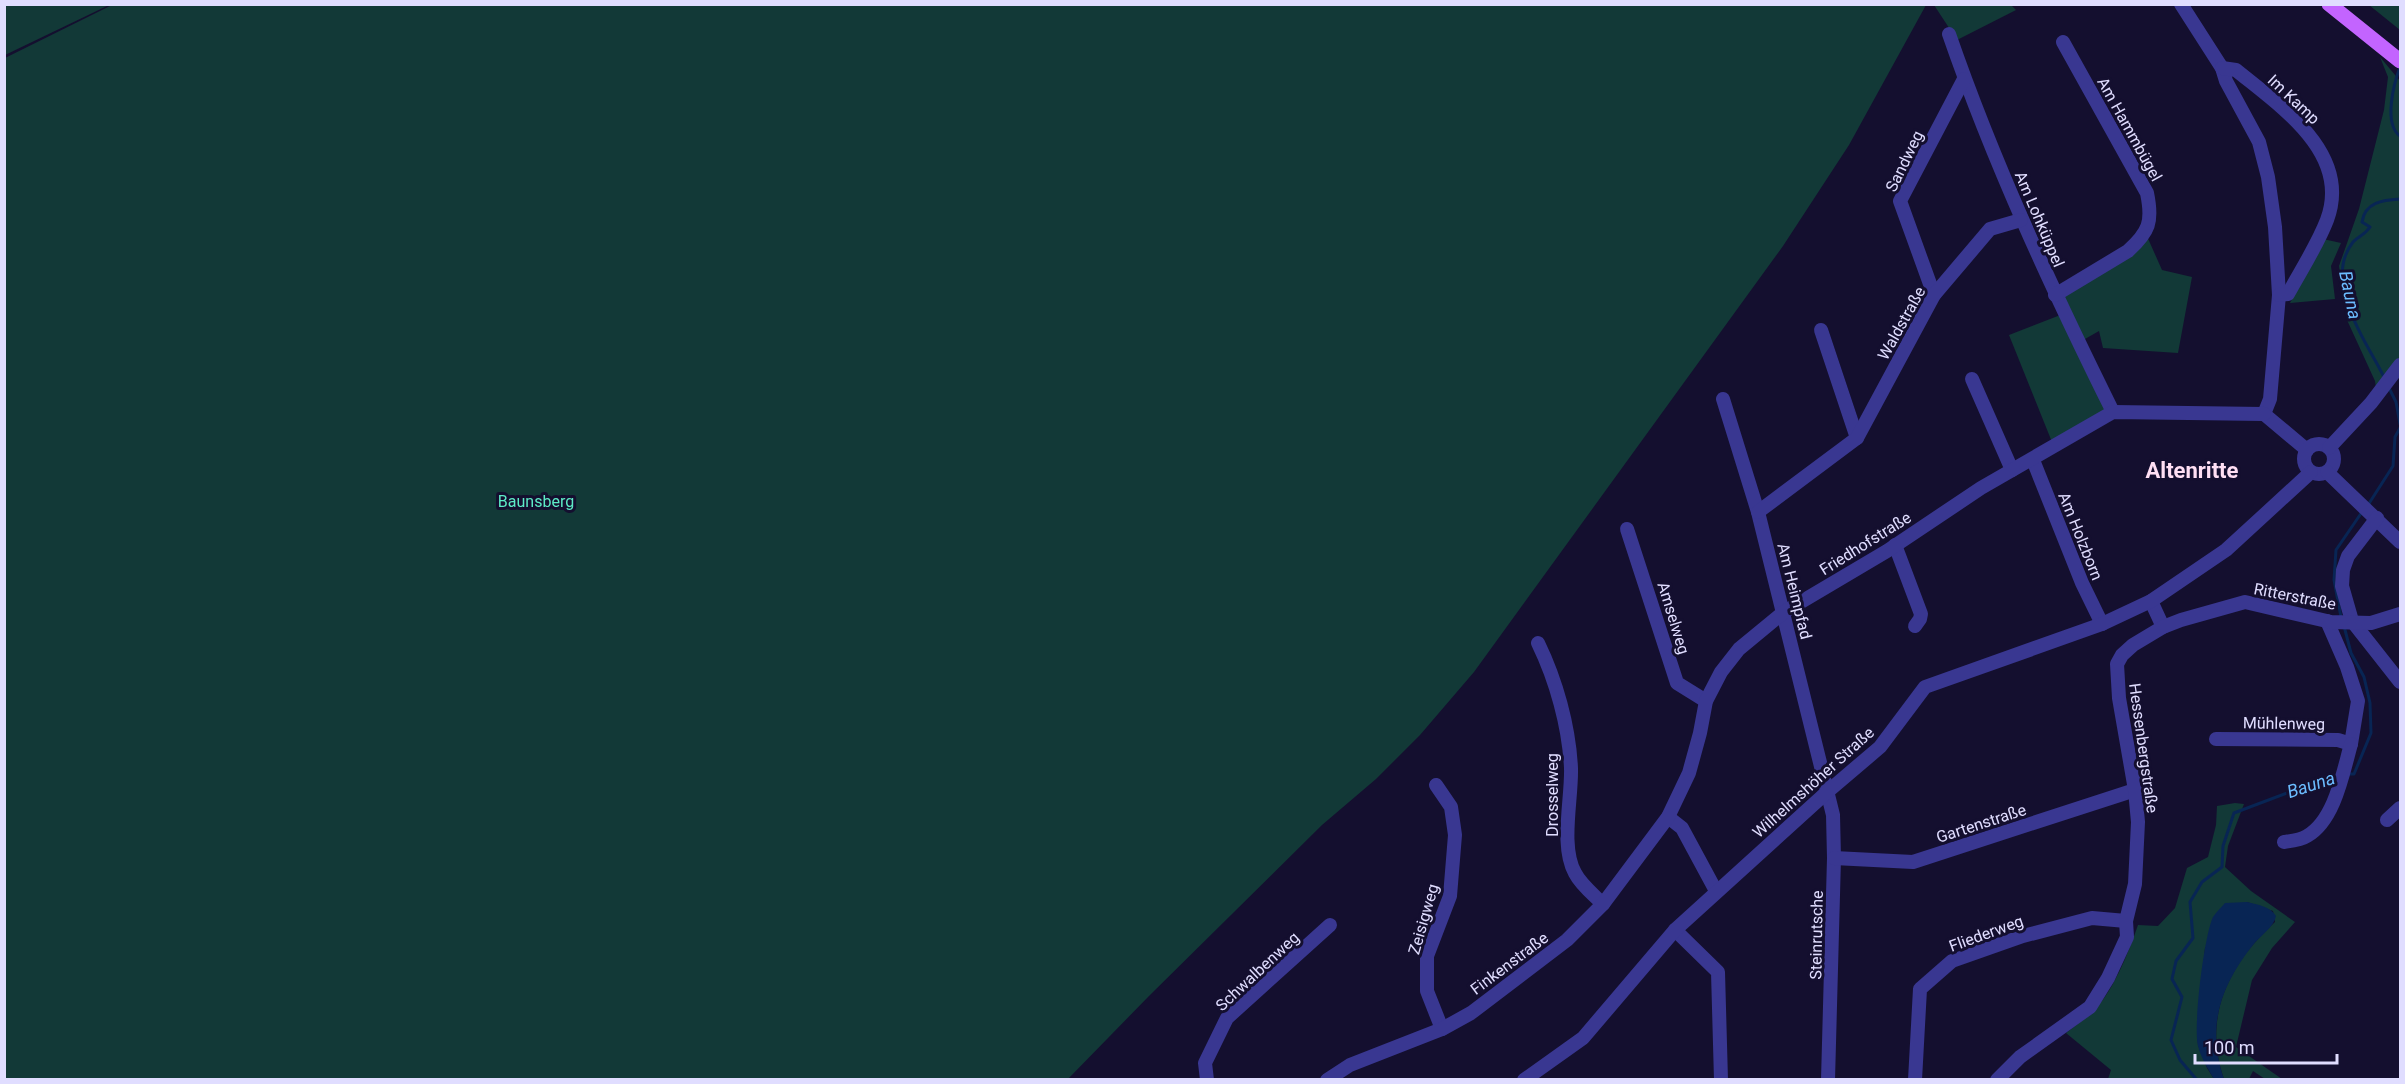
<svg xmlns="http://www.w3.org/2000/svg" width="2405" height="1084" font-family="Roboto,sans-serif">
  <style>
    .green { fill: #123937 }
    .water { fill: #082554 }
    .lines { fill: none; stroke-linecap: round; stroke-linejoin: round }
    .stream { stroke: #082554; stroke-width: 3 }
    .minor { stroke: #393791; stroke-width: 14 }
    .major { stroke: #c364ff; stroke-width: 15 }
    .labels { text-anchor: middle; stroke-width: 6; stroke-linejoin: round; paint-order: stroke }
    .street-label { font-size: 16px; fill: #e0ddff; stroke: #140f2f }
    .park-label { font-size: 16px; fill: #5debc6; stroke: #140f2f }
    .water-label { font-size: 18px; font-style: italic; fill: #6bbcff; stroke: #140f2f }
    .district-label { font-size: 22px; font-weight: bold; fill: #ffdff4; stroke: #140f2f }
  </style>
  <rect width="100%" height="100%" fill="#140f2f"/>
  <g class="green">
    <path d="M5 4H109V5L5 55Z"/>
    <path d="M112 5V4L1926 5 1849 145 1783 246 1474 672 1420 735 1376 779 1322 825 1149 996 1068 1079H5V58Z"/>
    <path d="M1934 5H2011L2016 10 1957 40Z"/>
    <path d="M2369 5H2400V30Z"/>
    <path d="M2380 57 2400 81V365L2377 395 2375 381 2347 320 2339 266 2359 209 2384 110 2388 77Z"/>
    <path d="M2146 234 2162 270 2192 277 2178 353 2103 348 2099 331 2078 343 2113 412 2054 447 2009 335 2063 314 2055 295Z"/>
    <path d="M2323 239 2341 243 2331 266 2335 299 2290 303Z"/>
    <path d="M2235 803 2244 804 2228 846 2225 867 2251 891 2295 922 2272 948 2252 980 2236 1047 2282 1079H2265L2253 1071 2249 1079H2224C2202 1017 2229 964 2275 922L2273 911 2247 902 2205 948 2197 1030 2198 1045 2207 1068 2214 1079H2108L2111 1070 2066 1033C2075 1026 2084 1020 2092 1012 2113 993 2129 951 2138 925L2158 926 2175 908 2187 868 2208 857 2216 825 2217 806Z"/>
  </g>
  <path class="water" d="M2247 902C2258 905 2270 906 2276 916 2274 927 2260 936 2253 945 2220 986 2206 1028 2224 1079H2214C2208 1069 2201 1058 2198 1046 2193 1026 2204 936 2213 917 2216 912 2221 908 2225 903Z"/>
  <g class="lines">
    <g class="stream">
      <path d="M2400 67C2394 83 2383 124 2400 136"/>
      <path d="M2384 377C2366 341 2322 281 2353 242 2358 236 2364 236 2370 227L2362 222C2365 202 2383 200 2400 199"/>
      <path d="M2388 386 2396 402 2400 424"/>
      <path d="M2368 505 2393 466 2395 437 2400 428"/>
      <path d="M2341 617 2334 580 2336 550 2362 512"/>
      <path d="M2344 626 2351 653 2364 677 2370 703 2371 733 2354 774H2346"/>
      <path d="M2197 1080 2180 1060 2171 1040 2182 997 2172 979 2176 961 2193 938 2190 902 2202 882 2222 867 2223 846 2234 813 2332 776 2339 775"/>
    </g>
    <g class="minor">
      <path d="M2181 4 2222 68 2226 81 2259 142 2268 177 2275 227 2279 295 2270 399 2264 414"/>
      <path d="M1949 34C1994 164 2052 289 2113 412"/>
      <path d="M2222 68 2236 70C2280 106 2352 153 2327 220 2317 246 2301 270 2288 294L2279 295"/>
      <path d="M1934 295 1900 201 1964 79"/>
      <path d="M2055 295 2128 251C2149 232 2153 222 2147 193L2063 42"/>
      <path d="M1821 330 1857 438"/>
      <path d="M1972 379 2012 470"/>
      <path d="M1723 399 1758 512 1833 815 1834 858 1828 1080"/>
      <path d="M2264 414 2307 450"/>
      <circle cx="2319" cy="459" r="15"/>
      <path d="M2329 448 2371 403 2400 365"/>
      <path d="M2033 460 2082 583 2102 624"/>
      <path d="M2327 472 2400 542"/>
      <path d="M1758 512 1857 438 1934 295 1990 229 2021 220"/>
      <path d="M2377 518 2348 556 2343 570 2342 586 2352 621 2400 682"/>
      <path d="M1627 529 1677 683 1706 701"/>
      <path d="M1895 545 1921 614 1920 619 1915 626"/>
      <path d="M2151 601 2163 627"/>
      <path d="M1538 643C1556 680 1569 726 1571 768 1572 799 1560 846 1575 873 1581 885 1594 895 1603 904"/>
      <path d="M2216 739 2338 740 2351 744 2358 701 2347 667 2327 621"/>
      <path d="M1436 785 1451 807 1455 835 1450 896 1427 956V991L1442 1029"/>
      <path d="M1668 817 1682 828 1716 891"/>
      <path d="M2387 820 2400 808"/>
      <path d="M2284 842C2291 841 2301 840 2307 836 2335 820 2343 772 2351 744"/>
      <path d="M1834 858 1913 862 2135 790"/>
      <path d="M1675 930 1718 972 1721 1080"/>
      <path d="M1207 1080 1205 1063 1227 1018 1330 925"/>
      <path d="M1327 1080 1350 1065 1442 1029 1471 1013 1567 940 1603 904 1668 817 1689 773 1700 733 1706 701 1721 672 1739 649 1784 612 1887 551 1981 488 2113 412 2264 414"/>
      <path d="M1524 1080 1583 1038 1675 930 1826 793 1880 747 1925 687 2102 624 2151 601 2226 550 2311 472"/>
      <path d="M1915 1080 1920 989 1952 961 2023 936 2092 918 2126 921"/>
      <path d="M1997 1080 2020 1057 2090 1007 2108 978 2127 937 2126 921 2135 884 2138 822 2135 790 2119 698 2117 664 2122 655 2133 645 2163 627 2181 620 2245 602 2331 622 2371 623 2400 614"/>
    </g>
    <path class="major" d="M2329 4 2400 61"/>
  </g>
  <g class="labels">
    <g class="street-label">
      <text transform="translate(2294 99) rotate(43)" y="6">Im Kamp</text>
      <text transform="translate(2130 129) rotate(61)" y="6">Am Hammbügel</text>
      <text transform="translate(1904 161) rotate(-64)" y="6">Sandweg</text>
      <text transform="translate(2040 219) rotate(67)" y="6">Am Lohküppel</text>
      <text transform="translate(1901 323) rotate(-61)" y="6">Waldstraße</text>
      <text transform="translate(2081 536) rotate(68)" y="6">Am Holzborn</text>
      <text transform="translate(1865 543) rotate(-32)" y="6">Friedhofstraße</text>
      <text transform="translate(1795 591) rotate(76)" y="6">Am Heimpfad</text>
      <text transform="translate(2295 596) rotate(11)" y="6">Ritterstraße</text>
      <text transform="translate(1674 618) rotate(73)" y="6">Amselweg</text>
      <text transform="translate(2284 723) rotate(1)" y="6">Mühlenweg</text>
      <text transform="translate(2144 748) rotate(82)" y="6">Hessenbergstraße</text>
      <text transform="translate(1813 782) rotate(-42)" y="6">Wilhelmshöher Straße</text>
      <text transform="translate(1552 795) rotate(-90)" y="6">Drosselweg</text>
      <text transform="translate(1981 823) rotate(-18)" y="6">Gartenstraße</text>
      <text transform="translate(1423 919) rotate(-74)" y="6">Zeisigweg</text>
      <text transform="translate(1986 933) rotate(-20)" y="6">Fliederweg</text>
      <text transform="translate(1816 935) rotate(-89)" y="6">Steinrutsche</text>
      <text transform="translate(1509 963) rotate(-37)" y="6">Finkenstraße</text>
      <text transform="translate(1257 971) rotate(-43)" y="6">Schwalbenweg</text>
    </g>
    <g class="park-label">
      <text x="536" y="507">Baunsberg</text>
    </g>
    <g class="water-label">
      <text transform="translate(2350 295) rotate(78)" y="6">Bauna</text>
      <text transform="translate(2311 785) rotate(-18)" y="6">Bauna</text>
    </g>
    <g class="district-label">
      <text x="2192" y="478">Altenritte</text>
    </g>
  </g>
  <rect width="2405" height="1084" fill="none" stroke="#e0ddff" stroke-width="12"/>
  <path d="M2195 1054v9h142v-9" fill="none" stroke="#e0ddff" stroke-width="3"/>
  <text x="2204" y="1054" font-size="18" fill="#e0ddff" stroke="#140f2f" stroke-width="4.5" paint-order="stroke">100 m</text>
</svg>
